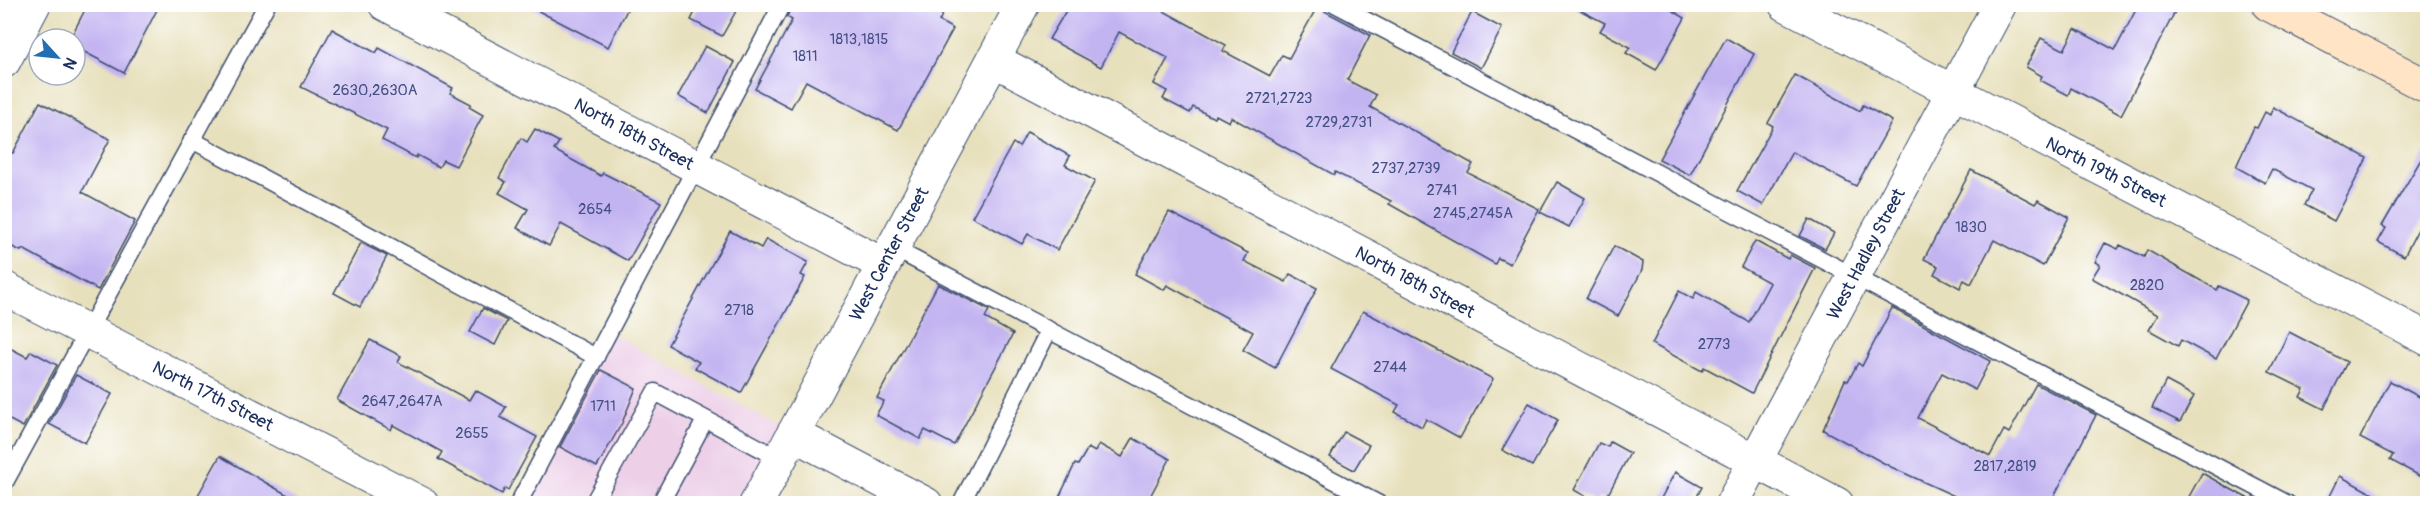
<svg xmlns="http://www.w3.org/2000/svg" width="2432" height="508" font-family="Pangolin,sans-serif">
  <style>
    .built { fill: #edd0e8 }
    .building { fill: #c2b3f1 }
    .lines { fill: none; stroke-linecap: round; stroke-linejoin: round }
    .service-casing { stroke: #3a4a6c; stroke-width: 19 }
    .minor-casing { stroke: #3a4a6c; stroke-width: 35 }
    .tertiary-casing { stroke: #3a4a6c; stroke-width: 35 }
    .secondary-casing { stroke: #3a4a6c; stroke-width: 35 }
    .service { stroke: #fff; stroke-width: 16 }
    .minor { stroke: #fff; stroke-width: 33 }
    .tertiary { stroke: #fff; stroke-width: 33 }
    .secondary { stroke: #ffe4c6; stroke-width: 33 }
    .labels { text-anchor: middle; stroke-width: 6; stroke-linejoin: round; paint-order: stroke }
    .number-label { font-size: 15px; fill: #455083 }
    .street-label { font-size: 18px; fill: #1b2f5e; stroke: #fff }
  </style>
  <rect width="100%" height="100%" fill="#fff"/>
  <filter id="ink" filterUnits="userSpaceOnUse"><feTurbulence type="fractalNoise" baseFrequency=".0167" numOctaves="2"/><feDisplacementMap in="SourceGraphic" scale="12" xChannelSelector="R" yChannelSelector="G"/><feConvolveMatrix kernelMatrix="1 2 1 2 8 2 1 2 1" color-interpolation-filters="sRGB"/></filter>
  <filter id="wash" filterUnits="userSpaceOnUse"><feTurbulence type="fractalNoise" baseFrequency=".008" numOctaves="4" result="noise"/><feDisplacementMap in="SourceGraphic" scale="24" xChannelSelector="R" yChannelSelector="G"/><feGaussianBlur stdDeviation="1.35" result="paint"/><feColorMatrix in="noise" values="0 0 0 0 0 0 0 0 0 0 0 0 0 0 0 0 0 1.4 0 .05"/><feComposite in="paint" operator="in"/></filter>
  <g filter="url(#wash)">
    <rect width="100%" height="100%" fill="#e7e0bc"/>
    <path class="built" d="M609 332 793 434 756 503 518 504Z"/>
    <g id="blocks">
      <g class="building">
        <path d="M88 4H160L124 73 75 47V39H70Z"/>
        <path d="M525 4H630L608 47Z"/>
        <path d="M699 4H740L722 36 691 20Z"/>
        <path d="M792 4H948L939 21 953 29 898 130 806 81 791 108 755 89 792 20 787 17Z"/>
        <path d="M1070 4H1151L1226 45 1223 51 1270 76 1282 55 1289 58 1317 7 1370 35 1347 80 1376 95 1370 107 1473 164 1468 173 1539 209 1510 264 1498 258 1495 264 1389 204 1391 201 1335 172 1334 175 1231 117 1229 122 1216 115 1214 118 1193 107 1190 113 1163 99 1167 91 1154 84 1168 58 1119 32 1101 67 1049 39Z"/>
        <path d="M1568 4H1662L1685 18 1656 70 1626 53 1630 47 1600 31 1605 23Z"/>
        <path d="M2139 4H2179L2121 115 2071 88 2068 95 2040 80 2042 76 2026 67 2041 38 2064 50 2075 29 2115 50Z"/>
        <path d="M1472 12 1502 28 1481 68 1451 52Z"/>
        <path d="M332 29 376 53 379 48 453 88 450 93 471 104 469 107 483 115 456 166 443 160 439 167 417 155 416 158 382 140 387 130 301 87Z"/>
        <path d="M1726 38 1754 54 1690 175 1659 159Z"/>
        <path d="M705 46 735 62 708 113 678 96Z"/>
        <path d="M1795 75 1860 111 1863 105 1892 121 1856 186 1792 152 1763 205 1737 191 1773 126 1768 123Z"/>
        <path d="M40 102 110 139 82 192 135 221 98 290 23 249 21 251 4 243V149L13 153Z"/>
        <path d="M2273 107 2367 158 2334 221 2304 205 2312 190 2272 169 2265 183 2236 167 2254 127 2257 128 2265 112 2270 115Z"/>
        <path d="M535 129 559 142 554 150 601 176 603 173 661 202 628 261 561 224 549 246 517 228 528 209 499 193 506 182 499 178 521 138 527 142Z"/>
        <path d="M1027 132 1070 156 1065 165 1095 181 1057 250 1028 234 1022 244 972 217 1013 143 1019 147Z"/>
        <path d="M2427 149V212L2404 256 2378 242 2386 228 2382 226Z"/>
        <path d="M1971 170 2035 204 2038 200 2069 217 2043 266 1994 240 1971 284 1964 280 1960 288 1934 274 1938 266 1924 259Z"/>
        <path d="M1557 182 1585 198 1569 227 1540 212Z"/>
        <path d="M1169 212 1248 253 1244 261 1286 282 1290 274 1317 288 1275 368 1243 350 1253 332 1167 285 1164 290 1135 274Z"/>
        <path d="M1809 219 1834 233 1825 249 1800 236Z"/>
        <path d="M730 231 761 248 766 239 808 262 801 275 805 277 741 393 695 368 699 362 668 345Z"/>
        <path d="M1755 241 1788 259 1790 255 1815 268 1752 393 1704 367 1702 371 1652 344 1679 291 1693 299 1696 292 1749 322 1770 283 1741 267Z"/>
        <path d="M361 243 387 256 360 307 334 293Z"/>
        <path d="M2105 243 2118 249 2120 245 2144 257 2147 250 2217 290 2219 286 2247 300 2216 359 2181 340 2178 346 2149 330 2158 315 2092 278 2100 265 2095 262Z"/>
        <path d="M1614 246 1643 262 1642 270 1618 316 1586 299Z"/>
        <path d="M938 284 989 310 985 318 1013 334 954 445 925 430 920 439 876 415 884 401 877 398Z"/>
        <path d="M483 308 507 321 495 345 470 332Z"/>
        <path d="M1892 308 1990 361 1975 390 1942 373 1918 418 1990 456 2004 430 2009 433 2036 384 2096 415 2050 504H1972L1891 467 1823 430 1845 380 1848 381 1858 363 1862 366Z"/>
        <path d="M1363 311 1493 379 1460 438 1426 419 1422 427 1395 412 1399 405 1331 369Z"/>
        <path d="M2289 332 2347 362 2324 409 2300 397 2304 389 2269 372Z"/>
        <path d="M370 340 401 356 398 362 469 400 475 390 506 407 500 417 537 437 508 490 505 488 502 494 438 459 442 452 393 425 391 430 337 400Z"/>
        <path d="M4 345 27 357 31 351 57 365 23 427 4 417Z"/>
        <path d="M601 370 636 388 622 423 597 467 560 447Z"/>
        <path d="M76 375 112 394 85 443 49 424Z"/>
        <path d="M2166 381 2194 396 2180 422 2152 408Z"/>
        <path d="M2390 381 2427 401V462L2420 476 2390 460 2393 455 2360 438Z"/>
        <path d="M1529 403 1558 420 1532 466 1502 450Z"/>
        <path d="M1344 432 1369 445 1354 470 1330 457Z"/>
        <path d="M1133 438 1170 459 1146 504H1056L1075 464 1078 465 1088 448 1095 452 1099 444 1122 457Z"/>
        <path d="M1610 442 1630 453 1605 500 1599 497 1596 502 1574 490 1599 443 1608 447Z"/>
        <path d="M220 456 268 484 304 504H193Z"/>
        <path d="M1675 472 1702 487 1693 504H1658Z"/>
        <path d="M2202 473 2227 487 2258 504H2185Z"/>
        <path d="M2340 476 2391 504H2326Z"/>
      </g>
    </g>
  </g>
  <g filter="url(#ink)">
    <use href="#blocks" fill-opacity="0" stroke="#3a4a6c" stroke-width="1.5"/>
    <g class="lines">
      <defs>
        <g id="service">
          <path d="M1335 4 2288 504"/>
          <path d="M192 140 596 357"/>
          <path d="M891 247 1379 504"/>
          <path d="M4 484 267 4"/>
          <path d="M518 504 782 4"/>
          <path d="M602 504 595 500 655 392 780 459"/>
          <path d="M660 504 705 420"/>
          <path d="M961 504 1049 330"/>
        </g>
        <g id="minor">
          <path d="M385 4 882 264"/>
          <path d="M1785 4 2428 339"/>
          <path d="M994 60 1837 504"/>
          <path d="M4 61 34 4"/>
          <path d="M4 288 422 504"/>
          <path d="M793 434 926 504"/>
          <path d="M1732 504 2000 4"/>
        </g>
        <path id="tertiary" d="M756 504 1023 4"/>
        <path id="secondary" d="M2268 4 2428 87"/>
      </defs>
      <use href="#service" class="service-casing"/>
      <use href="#minor" class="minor-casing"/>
      <use href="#tertiary" class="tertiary-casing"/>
      <use href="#secondary" class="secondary-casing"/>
      <use href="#service" class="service"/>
      <use href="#minor" class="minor"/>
      <use href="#tertiary" class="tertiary"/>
      <use href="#secondary" class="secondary"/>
    </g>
  </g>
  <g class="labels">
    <g class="number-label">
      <text x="859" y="44">1813,1815</text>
      <text x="805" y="61">1811</text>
      <text x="375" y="95">2630,2630A</text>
      <text x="1279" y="103">2721,2723</text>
      <text x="1339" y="127">2729,2731</text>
      <text x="1406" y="173">2737,2739</text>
      <text x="1442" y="195">2741</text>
      <text x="595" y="214">2654</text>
      <text x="1473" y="218">2745,2745A</text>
      <text x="1971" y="232">1830</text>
      <text x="2147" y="290">2820</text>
      <text x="739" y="315">2718</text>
      <text x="1714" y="349">2773</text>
      <text x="1390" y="372">2744</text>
      <text x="402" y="406">2647,2647A</text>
      <text x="603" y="411">1711</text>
      <text x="472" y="438">2655</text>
      <text x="2005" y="471">2817,2819</text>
    </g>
    <g class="street-label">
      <text transform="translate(634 134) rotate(28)" y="6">North 18th Street</text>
      <text transform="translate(2106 172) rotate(27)" y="6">North 19th Street</text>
      <text transform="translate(889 254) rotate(-62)" y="6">West Center Street</text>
      <text transform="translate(1866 254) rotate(-62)" y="6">West Hadley Street</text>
      <text transform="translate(1415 282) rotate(28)" y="6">North 18th Street</text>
      <text transform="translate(213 396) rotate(27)" y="6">North 17th Street</text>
    </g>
  </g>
  <rect width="2432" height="508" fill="none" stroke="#fff" stroke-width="24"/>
  <g transform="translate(57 57) rotate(117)"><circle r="28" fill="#ffffff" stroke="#a4acbf" stroke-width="1.5"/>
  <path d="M0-4.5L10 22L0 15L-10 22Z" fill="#1f6fb2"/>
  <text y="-9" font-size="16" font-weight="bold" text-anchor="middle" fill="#1b2f5e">N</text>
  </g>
</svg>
